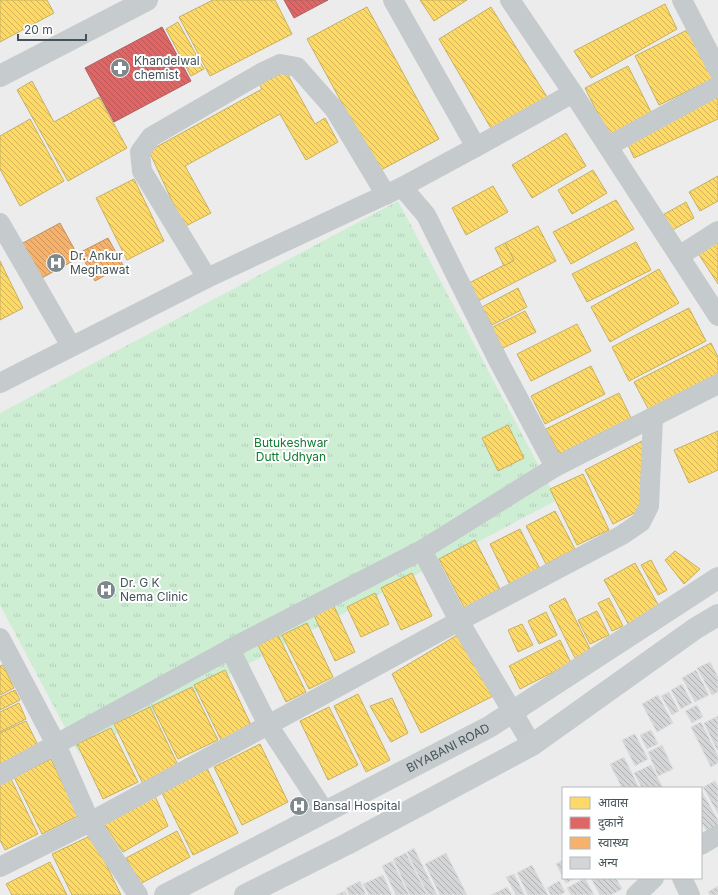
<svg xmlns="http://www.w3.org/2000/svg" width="718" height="895" font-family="Inter,'Noto Sans Devanagari',sans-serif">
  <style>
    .park { fill: url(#park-tufts) }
    .homes { fill: url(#homes-back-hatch); stroke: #c7b162 }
    .shops { fill: url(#shops-back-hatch); stroke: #b16062 }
    .health { fill: url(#health-back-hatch); stroke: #c09666 }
    .building { fill: url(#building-back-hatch); stroke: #dededf }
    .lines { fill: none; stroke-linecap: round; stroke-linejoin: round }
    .minor { stroke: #c5cacc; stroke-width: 20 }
    .secondary { stroke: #c6cbcd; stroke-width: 22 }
    .labels { text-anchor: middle; stroke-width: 4; stroke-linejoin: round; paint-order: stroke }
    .poi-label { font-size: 12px; fill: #435359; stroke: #fff; text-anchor: start }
    .park-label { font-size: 12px; fill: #127c32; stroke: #fff }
    .street-label { font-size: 12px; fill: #435359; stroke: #fff }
  </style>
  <defs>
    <pattern id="park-tufts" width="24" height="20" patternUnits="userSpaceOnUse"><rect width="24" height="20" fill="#ceeed4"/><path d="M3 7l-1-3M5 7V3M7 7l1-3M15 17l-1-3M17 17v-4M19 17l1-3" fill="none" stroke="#b2ceb8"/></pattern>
    <pattern id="homes-back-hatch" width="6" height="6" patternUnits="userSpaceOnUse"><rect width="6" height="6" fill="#ffd966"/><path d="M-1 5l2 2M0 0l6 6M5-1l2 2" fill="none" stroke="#d0b357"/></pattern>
    <pattern id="shops-back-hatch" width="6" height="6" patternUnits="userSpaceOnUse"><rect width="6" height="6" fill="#e06666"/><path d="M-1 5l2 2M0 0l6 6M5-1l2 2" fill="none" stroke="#b75757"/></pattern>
    <pattern id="health-back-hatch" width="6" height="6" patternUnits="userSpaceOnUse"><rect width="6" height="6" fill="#f6b26b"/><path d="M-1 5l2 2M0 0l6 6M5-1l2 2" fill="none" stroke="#c9935b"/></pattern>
    <pattern id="building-back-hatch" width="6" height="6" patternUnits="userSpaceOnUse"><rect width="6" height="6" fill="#d4d5d7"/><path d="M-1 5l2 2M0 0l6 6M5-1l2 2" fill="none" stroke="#aeafb1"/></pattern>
  </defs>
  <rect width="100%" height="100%" fill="#edecec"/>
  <path class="park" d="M398 201 557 500 79 754 0 605V413Z"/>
  <g class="homes">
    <path d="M0 0H47L54 13 0 42Z"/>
    <path d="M213 0H275L292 34 210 76 179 17Z"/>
    <path d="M420 0H467L434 21Z"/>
    <path d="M665 4 677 29 591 78 574 51Z"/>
    <path d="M367 7 439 139 379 171 307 39Z"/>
    <path d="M491 7 547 97 492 130 439 39Z"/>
    <path d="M178 22 204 69 191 76 166 29Z"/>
    <path d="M689 29 713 79 659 105 635 56Z"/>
    <path d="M628 66 652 114 609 136 585 88Z"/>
    <path d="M284 68 315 124 325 118 338 142 306 160 280 114 185 166 211 213 184 227 149 151 262 89 258 82Z"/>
    <path d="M32 81 54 122 99 97 127 148 68 181 17 90Z"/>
    <path d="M718 96V119L634 158 626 140Z"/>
    <path d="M30 119 64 181 20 206 0 169V136Z"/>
    <path d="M566 133 586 166 532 198 512 165Z"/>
    <path d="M593 170 607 193 572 214 558 190Z"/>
    <path d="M718 176V201L700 211 689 192Z"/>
    <path d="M134 179 164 241 127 260 96 198Z"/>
    <path d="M493 186 508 212 466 235 452 208Z"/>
    <path d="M616 200 634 229 571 264 553 232Z"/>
    <path d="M686 202 694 218 667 233 659 217Z"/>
    <path d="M538 226 556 261 478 301 469 283 514 260 505 243Z"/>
    <path d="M718 236V284L696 250Z"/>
    <path d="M636 242 651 270 587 302 572 274Z"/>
    <path d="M505 243 514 260 504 266 495 248Z"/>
    <path d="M0 261 23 308 0 320Z"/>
    <path d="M659 269 679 303 610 342 591 307Z"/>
    <path d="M518 288 527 307 492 325 482 307Z"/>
    <path d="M689 308 706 341 629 381 612 347Z"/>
    <path d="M525 311 536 332 499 350 489 329Z"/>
    <path d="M577 324 591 351 531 381 517 354Z"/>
    <path d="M711 343 718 357V377L650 412 634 382Z"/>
    <path d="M591 366 605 394 545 424 531 396Z"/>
    <path d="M619 393 633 422 561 457 546 429Z"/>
    <path d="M508 425 524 458 498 471 482 438Z"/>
    <path d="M718 431V470L689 483 674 450Z"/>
    <path d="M644 440V508L613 524 585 470Z"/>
    <path d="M583 474 609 530 577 545 550 489Z"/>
    <path d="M555 511 575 549 546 564 526 526Z"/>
    <path d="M520 529 542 573 512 589 490 544Z"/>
    <path d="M475 540 502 593 466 611 439 559Z"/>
    <path d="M675 551 700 569 684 584 665 560Z"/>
    <path d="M651 560 667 590 658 595 641 565Z"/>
    <path d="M635 563 661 610 630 627 604 580Z"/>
    <path d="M412 573 432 616 401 630 381 588Z"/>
    <path d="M375 593 389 624 361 637 347 607Z"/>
    <path d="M565 598 591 651 575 658 549 606Z"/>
    <path d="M609 598 623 626 612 631 598 603Z"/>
    <path d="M333 604 355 652 335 661 313 613Z"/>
    <path d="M597 611 609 635 590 644 578 620Z"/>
    <path d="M546 612 557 635 539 644 528 621Z"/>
    <path d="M307 623 333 677 309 689 282 635Z"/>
    <path d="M522 624 533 645 518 652 508 630Z"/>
    <path d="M459 634 495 695 421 733 392 674Z"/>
    <path d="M278 635 306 692 286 702 258 645Z"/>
    <path d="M560 640 571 663 520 689 509 666Z"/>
    <path d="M3 665 14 688 0 695V666Z"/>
    <path d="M225 670 252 727 222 742 194 685Z"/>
    <path d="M192 687 218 740 178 759 152 706Z"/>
    <path d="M15 690 20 700 0 710V697Z"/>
    <path d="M358 694 390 760 366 772 334 706Z"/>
    <path d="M392 698 408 733 391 742 370 706Z"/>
    <path d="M19 703 26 719 0 732V712Z"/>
    <path d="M150 707 179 767 143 784 114 724Z"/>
    <path d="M329 707 358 765 328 780 300 721Z"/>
    <path d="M26 721 40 749 0 768V733Z"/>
    <path d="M111 728 138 782 103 799 77 744Z"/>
    <path d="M260 744 288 802 242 825 214 767Z"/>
    <path d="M51 759 78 816 42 834 14 777Z"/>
    <path d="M206 766 238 833 193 855 160 789Z"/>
    <path d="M10 777 38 834 5 850 0 840V782Z"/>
    <path d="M155 796 168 826 123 852 104 824Z"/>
    <path d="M177 831 190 857 140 884 126 858Z"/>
    <path d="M92 835 121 895H72L52 854Z"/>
    <path d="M50 862 67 895H12L6 884Z"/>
  </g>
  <g class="shops">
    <path d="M284 0H328L294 18Z"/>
    <path d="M162 27 191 81 114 122 85 68Z"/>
  </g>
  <path class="health" d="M60 223 77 254 108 238 123 265 95 281 82 256 40 279 21 244Z"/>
  <g class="building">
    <path d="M710 662 718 677V692L712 695 697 668Z"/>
    <path d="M696 670 709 695 695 702 682 678Z"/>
    <path d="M682 684 692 703 681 709 671 690Z"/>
    <path d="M669 692 679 711 672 715 661 696Z"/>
    <path d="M658 695 673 723 657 732 642 704Z"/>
    <path d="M697 705 703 717 692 723 685 711Z"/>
    <path d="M718 716V750H717L704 723Z"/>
    <path d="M701 722 718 756V763L711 767 691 727Z"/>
    <path d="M651 730 658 744 647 749 640 735Z"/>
    <path d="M635 734 648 759 635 766 622 740Z"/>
    <path d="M662 745 673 769 658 776 648 752Z"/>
    <path d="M624 757 639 788H622L610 764Z"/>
    <path d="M651 765 663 788H642L634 773Z"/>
    <path d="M715 781 718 787V814L703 787Z"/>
    <path d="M701 790 718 820V831L709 836 701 821Z"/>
    <path d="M414 848 437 895H428L407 852Z"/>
    <path d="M406 853 427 895H410L393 859Z"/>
    <path d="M446 853 467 895H440L425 864Z"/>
    <path d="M563 860V877L556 864Z"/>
    <path d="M392 861 409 895H396L382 866Z"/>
    <path d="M532 865 548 895H528L517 873Z"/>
    <path d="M514 874 525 895H516L506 877Z"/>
    <path d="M383 875 392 895H369L363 884Z"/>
    <path d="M563 878H576L566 883Z"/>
    <path d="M585 878 594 895H571L567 888Z"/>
    <path d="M591 878H616L622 889 611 895H600Z"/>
    <path d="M360 881 366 895H349L346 888Z"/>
    <path d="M559 881 565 892 560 895H551L547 888Z"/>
    <path d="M718 886V895H710L708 892Z"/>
    <path d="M507 887 512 895H491Z"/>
    <path d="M345 891 347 895H336Z"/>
  </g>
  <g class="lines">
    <g class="minor">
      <path d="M393 0 476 147 402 187"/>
      <path d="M510 0 573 93 718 316"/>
      <path d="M682 0 718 70"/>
      <path d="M608 146 718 86"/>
      <path d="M476 147 573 93"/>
      <path d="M0 223 71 346"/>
      <path d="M679 256 718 231"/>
      <path d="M207 278 142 171 140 152 151 137 263 72 280 64 297 67 335 110 386 195"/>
      <path d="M0 383 207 278 402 187 426 215 499 362 555 467"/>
      <path d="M422 550 459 621 532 745"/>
      <path d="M0 638 56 744 90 822 138 895"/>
      <path d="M230 649 268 725 325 812"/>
      <path d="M0 775 230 649 422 550 555 467 718 384"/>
      <path d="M701 845 718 835"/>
      <path d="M0 867 90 822 459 621 622 535 641 522 649 506 653 418"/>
      <path d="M682 878 690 895"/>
      <path d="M636 895 654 878"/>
    </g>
    <g class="secondary">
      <path d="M0 76 147 0"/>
      <path id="s1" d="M165 895 489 727 718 578"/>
      <path d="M245 895 347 844 532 745 696 628 718 615"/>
    </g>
  </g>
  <defs>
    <symbol id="pharmacy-disc" viewBox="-11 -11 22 22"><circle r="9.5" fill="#7e898c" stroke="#fff"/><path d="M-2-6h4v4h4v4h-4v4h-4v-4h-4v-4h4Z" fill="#fff"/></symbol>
    <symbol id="hospital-disc" viewBox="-11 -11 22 22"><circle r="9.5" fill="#7e898c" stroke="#fff"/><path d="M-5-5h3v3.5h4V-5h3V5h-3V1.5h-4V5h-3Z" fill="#fff"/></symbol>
  </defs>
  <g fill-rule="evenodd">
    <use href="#pharmacy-disc" x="109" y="57" width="22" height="22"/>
    <use href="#hospital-disc" x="45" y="252" width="22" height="22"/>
    <use href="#hospital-disc" x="95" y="579" width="22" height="22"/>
    <use href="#hospital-disc" x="288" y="795" width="22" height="22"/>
  </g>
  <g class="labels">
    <g class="poi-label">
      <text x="134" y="65">Khandelwal<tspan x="134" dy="14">chemist</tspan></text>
      <text x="70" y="260">Dr. Ankur<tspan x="70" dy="14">Meghawat</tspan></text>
      <text x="120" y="587">Dr. G K<tspan x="120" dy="14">Nema Clinic</tspan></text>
      <text x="313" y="810">Bansal Hospital</text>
    </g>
    <g class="park-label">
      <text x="291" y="447">Butukeshwar<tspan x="291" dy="14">Dutt Udhyan</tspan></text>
    </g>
    <g class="street-label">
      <text dy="4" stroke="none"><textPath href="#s1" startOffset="319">BIYABANI ROAD</textPath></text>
    </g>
  </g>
  <rect x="562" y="787" width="140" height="92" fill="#ffffff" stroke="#b4babd"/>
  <rect x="570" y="797" width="20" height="12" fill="#ffd966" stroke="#b4babd"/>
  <text x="598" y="807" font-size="12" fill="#435359">आवास</text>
  <rect x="570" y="817" width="20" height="12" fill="#e06666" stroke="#b4babd"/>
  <text x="598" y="827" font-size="12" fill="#435359">दुकानें</text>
  <rect x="570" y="837" width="20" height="12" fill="#f6b26b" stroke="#b4babd"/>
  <text x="598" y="847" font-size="12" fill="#435359">स्वास्थ्य</text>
  <rect x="570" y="857" width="20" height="12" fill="#d4d5d7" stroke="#b4babd"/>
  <text x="598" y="867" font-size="12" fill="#435359">अन्य</text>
  <path d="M18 34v6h68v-6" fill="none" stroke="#435359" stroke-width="2"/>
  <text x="24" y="34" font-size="12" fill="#435359" stroke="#ffffff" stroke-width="3" paint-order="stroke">20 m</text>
</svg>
